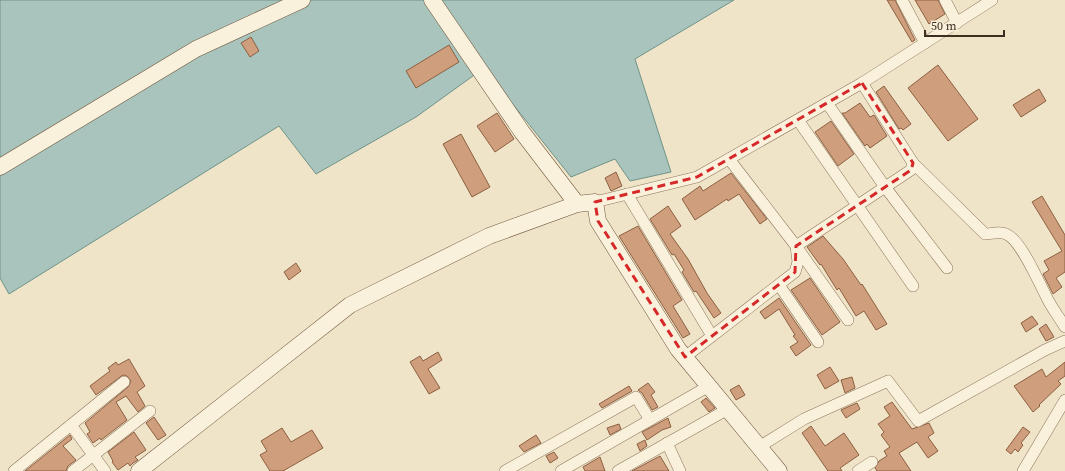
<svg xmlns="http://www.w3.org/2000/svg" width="1065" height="471" font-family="'Source Serif 4',serif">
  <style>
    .water { fill: #a9c4bc; stroke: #6f938a }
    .building { fill: #cf9f7d; stroke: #8d5f41 }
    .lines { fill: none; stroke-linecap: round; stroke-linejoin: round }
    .street-casing { stroke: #8d765c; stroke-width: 12 }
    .secondary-casing { stroke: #6f573f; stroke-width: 17 }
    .street { stroke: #faf1dc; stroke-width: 11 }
    .secondary { stroke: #faf1dc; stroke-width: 16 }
    .marked { fill: none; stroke: #d62828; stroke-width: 3; stroke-dasharray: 8 5; stroke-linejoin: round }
  </style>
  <rect width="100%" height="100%" fill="#f0e4c8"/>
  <path class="water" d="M0 0H734L635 59 671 172 630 181 615 159 571 177 484 68 416 117 316 174 279 126 9 294 0 278Z"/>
  <g class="building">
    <path d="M887 0H895L915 40 912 42Z"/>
    <path d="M915 0H938L945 14 929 24Z"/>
    <path d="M251 37 259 51 250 57 241 43Z"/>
    <path d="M449 45 459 62 416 88 406 71Z"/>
    <path d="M938 65 978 119 948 141 908 88Z"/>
    <path d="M884 86 911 124 903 130 901 128 899 129 876 92Z"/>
    <path d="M1039 89 1046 101 1021 117 1013 105Z"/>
    <path d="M860 103 870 117 874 115 887 136 870 148 867 144 865 146 842 113H845Z"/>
    <path d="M497 113 514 139 495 152 477 126Z"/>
    <path d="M831 121 854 154 838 166 815 132Z"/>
    <path d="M461 134 490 187 472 197 443 144Z"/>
    <path d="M616 172 622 186 611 191 605 178Z"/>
    <path d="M731 173 767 219 760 224 739 194 728 201 727 199 695 220 682 199 700 186 703 191Z"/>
    <path d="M1042 196 1065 235V272L1056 278 1062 287 1053 294 1043 274 1049 270 1044 261 1062 251 1032 202Z"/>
    <path d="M668 206 681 226 670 234 688 259 707 293 721 313 714 318 696 291 694 292 682 272 684 270 674 254 672 255 650 219Z"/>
    <path d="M638 226 682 300 673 306 690 334 683 338 619 236Z"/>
    <path d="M823 236 843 259 861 285 862 284 887 324 876 330 864 311 856 316 839 288 837 290 821 264 820 265 807 247Z"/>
    <path d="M296 263 301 271 289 280 284 272Z"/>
    <path d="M810 278 840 322 822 335 791 290Z"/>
    <path d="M779 298 811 345 796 356 790 347 798 342 793 336 795 335 779 309 765 319 760 312Z"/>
    <path d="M1032 316 1038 324 1026 332 1021 323Z"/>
    <path d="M1046 324 1054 337 1046 341 1039 329Z"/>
    <path d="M438 352 442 360 428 369 440 388 429 394 410 362 420 356 423 361Z"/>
    <path d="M129 359 145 386 137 392 145 406 138 412 126 396 116 402 127 420 101 440 100 438 93 443 87 434 90 432 85 423 128 387 131 381 127 376 123 375 96 395 90 386 110 371 108 368 116 362 118 365Z"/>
    <path d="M1065 362V376L1058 381 1061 384 1039 405 1040 406 1033 412 1014 386 1042 369 1046 377Z"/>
    <path d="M830 367 839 381 825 389 817 375Z"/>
    <path d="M852 377 855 388 845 393 841 380Z"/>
    <path d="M648 383 655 392 651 395 658 407 652 410 642 393 638 390Z"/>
    <path d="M739 385 745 395 736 400 730 390Z"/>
    <path d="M629 386 632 391 602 408 599 404Z"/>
    <path d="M706 398 715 408 709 412 701 402Z"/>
    <path d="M892 402 912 429 929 423 934 433 928 437 938 451 928 458 917 442 899 453 911 471H877L875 468 879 461 887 456 884 451 890 447 881 435 884 432 878 424 890 416 884 407Z"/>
    <path d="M857 403 860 409 846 418 841 410Z"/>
    <path d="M154 417 166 435 158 440 146 423Z"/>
    <path d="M668 418 671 427 662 430 647 440 642 432Z"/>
    <path d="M619 424 621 429 610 435 607 428Z"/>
    <path d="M811 426 825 446 844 433 859 455 840 468 842 471H828L802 433Z"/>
    <path d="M1023 427 1030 432 1021 443 1023 445 1018 452 1015 449 1011 454 1006 450Z"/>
    <path d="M282 428 291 442 312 430 323 448 283 471H270L260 455 267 451 261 441Z"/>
    <path d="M134 432 146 450 135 457 138 460 133 463 130 466 128 463 118 470 112 462 113 461 108 452Z"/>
    <path d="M70 435 72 439 63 446 76 460 68 466 66 471H25Z"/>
    <path d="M536 435 541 443 524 452 519 446Z"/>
    <path d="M645 440 647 446 640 451 637 444Z"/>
    <path d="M554 452 558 458 550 463 546 456Z"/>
    <path d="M660 456 669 471H632Z"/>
    <path d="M600 457 605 471H585L583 467Z"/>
  </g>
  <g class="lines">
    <defs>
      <g id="street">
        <path d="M902 0 925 43"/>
        <path d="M945 0 957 23"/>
        <path d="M827 103 885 187 947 268"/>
        <path d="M798 120 913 286"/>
        <path d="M729 159 796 246 848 320"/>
        <path d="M913 163 985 234C991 234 1000 231 1006 234 1021 240 1038 281 1046 296 1051 307 1059 317 1065 327"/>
        <path d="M627 194 712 336"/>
        <path d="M595 202 697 177 862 83 992 0"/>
        <path d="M779 285 818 342"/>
        <path d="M685 357 795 272 798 262 796 246 911 170 913 163 862 83"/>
        <path d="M71 425 105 471"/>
        <path d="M667 443 680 471"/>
        <path d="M759 447 804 419 888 381 918 421 1045 350 1065 341"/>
        <path d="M14 471 124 382"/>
        <path d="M73 471 150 411"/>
        <path d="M505 471 636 397 650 420"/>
        <path d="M561 471 709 386"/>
        <path d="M618 471 728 409"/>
        <path d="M858 471 872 462"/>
        <path d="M1023 471 1065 400"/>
      </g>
      <g id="secondary">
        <path d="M432 0 522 132 577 204"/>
        <path d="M0 167 196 49 302 0"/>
        <path d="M139 471 350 305 489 236 577 204 595 202 598 221 678 349 779 471"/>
      </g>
    </defs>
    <use href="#street" class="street-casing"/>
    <use href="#secondary" class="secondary-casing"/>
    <use href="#street" class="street"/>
    <use href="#secondary" class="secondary"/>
  </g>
  <path class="marked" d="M862 83 913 163 911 170 796 246 795 272 685 357 598 221 595 202 697 177Z"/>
  <path d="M925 30v6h79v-6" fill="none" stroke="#3d2e20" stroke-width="2"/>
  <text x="931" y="30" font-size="12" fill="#3d2e20" stroke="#f7eed8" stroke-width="3" paint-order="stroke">50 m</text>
</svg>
